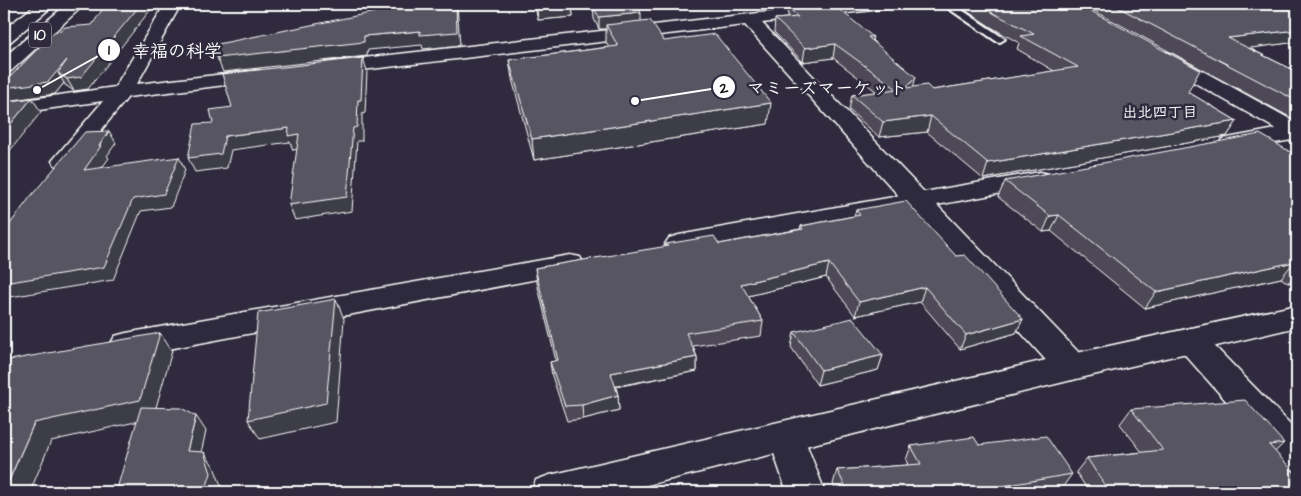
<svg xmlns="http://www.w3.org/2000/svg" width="1301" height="496" font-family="'Architects Daughter','Klee One',sans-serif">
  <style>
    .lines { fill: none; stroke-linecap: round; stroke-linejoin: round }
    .service-casing { stroke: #fff; stroke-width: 4 }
    .minor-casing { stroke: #fff; stroke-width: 3 }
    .tertiary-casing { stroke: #fff; stroke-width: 3 }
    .trunk-casing { stroke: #fff; stroke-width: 3 }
    .service { fill: #2f2a3d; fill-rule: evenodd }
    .minor { fill: #2f2a3d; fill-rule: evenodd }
    .tertiary { fill: #2f2a3d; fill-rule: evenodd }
    .trunk { fill: #2f2a3d; fill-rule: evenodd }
    .wall { fill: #4d4956; stroke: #fff }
    .shaded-wall { fill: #3e3c46; stroke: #fff }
    .building { fill: #595564; stroke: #fff }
    .labels { text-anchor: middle; stroke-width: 5; stroke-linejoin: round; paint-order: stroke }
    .shield { fill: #2f2a3d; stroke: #c1bfc5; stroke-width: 1 }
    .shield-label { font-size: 15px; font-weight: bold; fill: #fff }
    .far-neighbourhood-label { font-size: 15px; font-weight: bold; fill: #fff; stroke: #2f2a3d }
    .leader { fill: none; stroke: #fff; stroke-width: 2 }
    .callout-dot { fill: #fff; stroke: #2f2a3d; stroke-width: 2 }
    .mark-label { font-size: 15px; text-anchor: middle; font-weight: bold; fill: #111 }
    .callout-label { font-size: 18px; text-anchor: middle; font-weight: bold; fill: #fff; stroke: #2f2a3d; stroke-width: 5; stroke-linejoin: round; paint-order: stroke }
  </style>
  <rect width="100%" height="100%" fill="#2f2a3d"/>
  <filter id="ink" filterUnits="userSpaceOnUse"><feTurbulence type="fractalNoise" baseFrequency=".02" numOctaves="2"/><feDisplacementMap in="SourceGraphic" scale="10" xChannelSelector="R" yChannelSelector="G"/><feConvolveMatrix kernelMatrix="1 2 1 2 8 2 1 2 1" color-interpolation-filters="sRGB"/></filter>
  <g filter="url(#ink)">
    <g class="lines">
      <defs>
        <path id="service" d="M942 4H953L1005 39 1000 42 996 41Z"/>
        <g id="minor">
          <path d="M165 4H181L137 84 260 70 267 72 270 76 267 80 128 97 72 166 64 168 56 166 52 161 103 101 4 115V103L115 87Z"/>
          <path d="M839 4H889L887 8 881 9 762 23 924 192 1040 172 1049 174 1052 179 1049 184 1040 186 937 205 1084 358 1088 367 1084 376 1072 380 1060 376 911 210 679 253 669 250 665 244 669 238 679 235 899 196 745 25 328 74 321 72 318 68 321 64 328 62Z"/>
          <path d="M1165 52 1172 54 1297 123V139L1230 151 1222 149 1219 144 1222 139 1276 129 1158 62 1155 58 1158 54Z"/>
          <path d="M570 255 580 257 584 264 580 271 126 357 115 354 110 345 115 336 126 333Z"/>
          <path d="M1190 328 1201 332 1297 431V471L1284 466 1179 348 1174 340 1179 332Z"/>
          <path d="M786 421 799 425 825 492H787L768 436 773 425Z"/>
        </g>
        <path id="tertiary" d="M1297 305V327L1072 380 619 492H531L536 480 550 475 1072 354Z"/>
        <g id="trunk">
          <path d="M37 4H55L10 42 4 43V29Z"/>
          <path d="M67 4H85L11 71 4 73V57Z"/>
        </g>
      </defs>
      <use href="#service" class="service-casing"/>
      <use href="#minor" class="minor-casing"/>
      <use href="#tertiary" class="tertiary-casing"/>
      <use href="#trunk" class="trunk-casing"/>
      <use href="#service" class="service"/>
      <use href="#minor" class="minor"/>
      <use href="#tertiary" class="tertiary"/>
      <use href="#trunk" class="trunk"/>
    </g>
    <g class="wall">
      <path d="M534 4H572L573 17 538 20Z"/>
      <path d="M771 4H825L772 10 771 8Z"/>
      <path d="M956 4H1078L1188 92 1237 121 1227 136 983 179 927 132 879 137 849 110 852 95 877 92 833 58 803 62 774 32 775 19 787 18 788 9 873 37 872 40 913 87 932 90 1054 71 1017 49 1019 43 991 27Z"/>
      <path d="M1082 4H1297V42L1249 48 1297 72V121Z"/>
      <path d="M593 7 641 21 664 41 768 124 534 160 512 79 509 60 609 47 606 43V29H599L594 19Z"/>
      <path d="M54 32 88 89 74 91 65 85 64 83 55 94 6 101 4 97V83Z"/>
      <path d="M1297 156V281L1288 283 1281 278 1145 308 1051 231 1043 232 998 197 1005 181Z"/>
      <path d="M856 210 956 256 1023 319 1016 333 960 349 920 302 855 316 826 277 748 296 763 321 761 336 693 346 697 357V371L616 387 618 395 619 410 583 419 567 421 552 376 550 362 556 361 537 283 535 268 666 247V244H719L800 229 801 226 854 216Z"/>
      <path d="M794 332 883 355 878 370 817 385 791 347Z"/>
      <path d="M1131 409 1284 443 1275 452 1297 492H1089L1076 472 1087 458 1142 452 1120 424Z"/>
      <path d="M979 445 1072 474 1062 488 1039 492H837L833 484 837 470 908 465 906 460 911 446Z"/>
    </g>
    <g class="shaded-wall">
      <path d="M141 4H155L88 89 74 91 67 79 58 73 64 83 55 94 6 101 4 97V88L67 60Z"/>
      <path d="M456 4H457L460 45 423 49 422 45 368 50 367 56 223 72 217 58 364 36 420 31Z"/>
      <path d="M773 4H825L772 10Z"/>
      <path d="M572 5 573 17 538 20 537 8Z"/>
      <path d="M641 13V25H606V29H599V17Z"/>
      <path d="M1297 30V42L1221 52 1228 38Z"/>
      <path d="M835 44 833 58 803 62 805 48Z"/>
      <path d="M363 58 367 71 365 113 362 114V141H357L352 211 295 220 289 205 353 128 358 100Z"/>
      <path d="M916 77 912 91 906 88Z"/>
      <path d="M32 98 41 112 4 158V132Z"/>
      <path d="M771 103 768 124 534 160 532 139Z"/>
      <path d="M931 116 927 132 879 137 883 122Z"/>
      <path d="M1237 121 1227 136 983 179 988 163Z"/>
      <path d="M289 128 299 134 304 148 293 150 290 142 231 150 227 168 195 172 188 158 225 136Z"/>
      <path d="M109 131 116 143 107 156 109 158 92 182 84 170Z"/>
      <path d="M179 157 185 170 171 207 141 211 113 280 4 298V283Z"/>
      <path d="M1059 215 1051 231 1043 232 1050 216Z"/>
      <path d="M1294 262 1281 278 1145 308 1156 292Z"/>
      <path d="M829 263 826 277 740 298 741 284Z"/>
      <path d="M1297 272V281L1288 283Z"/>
      <path d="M925 287 920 302 855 316 859 302Z"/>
      <path d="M336 299 344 319 336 422 260 439 248 420Z"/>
      <path d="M1023 319 1016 333 960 349 966 335Z"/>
      <path d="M160 333 172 351 153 418 51 441 30 492H4L34 423Z"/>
      <path d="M883 355 878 370 817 385 821 370Z"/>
      <path d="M697 357V371L612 387 611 373Z"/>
      <path d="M618 395 619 410 583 419 582 405Z"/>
      <path d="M196 416 206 431 198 466 187 451Z"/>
      <path d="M204 452 214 467 222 488 220 492H205Z"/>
    </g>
    <g class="building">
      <path d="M106 4H141L81 77 67 79 58 73 67 60 48 82 4 88V83L54 32 61 31 65 27 92 25Z"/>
      <path d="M414 4H456L457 32 420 35V31L364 36V42L217 58 213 45Z"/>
      <path d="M536 4H572V5L537 8Z"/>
      <path d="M622 4H636L641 13 599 17 593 7Z"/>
      <path d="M833 4 873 37H868L916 77 906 88 927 85 932 90 1078 67 1021 36 1034 34 995 14 979 4H1078L1200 70 1188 92 1237 121 988 163 931 116 883 122 852 95 897 89 835 44 805 48 775 19 798 17 788 9Z"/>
      <path d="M1112 4H1297V30L1228 38 1297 72V101Z"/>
      <path d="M650 20 664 41 715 34 771 103 532 139 509 60 618 46 606 25Z"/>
      <path d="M363 58 361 100H358L357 127 353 128 347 197 289 205 299 134 288 136 289 128 225 136 221 154 188 158 195 124 213 123 210 110 232 107 222 74Z"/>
      <path d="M32 98 4 132V102Z"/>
      <path d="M109 131 99 146H101L84 170 179 157 164 194 133 199 104 267 4 283V228H7L31 196 85 132Z"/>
      <path d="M1260 134 1297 156V264L1294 262 1156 292 1059 215 1050 216 1005 181Z"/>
      <path d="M906 201 956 256 965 255 1023 319 966 335 925 287 859 302 829 263 741 284 763 321 686 333 697 357 611 373 618 395 582 405 565 406 550 362 558 360 535 268 668 246 666 244 714 236 719 244 803 229 801 226 860 215 856 210Z"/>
      <path d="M336 299 326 403 248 420 258 313Z"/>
      <path d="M853 318 883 355 821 370 794 332Z"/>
      <path d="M160 333 140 400 34 423 4 492V361Z"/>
      <path d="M1245 400 1284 443 1269 445 1297 475V492H1109L1087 458 1163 450 1131 409Z"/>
      <path d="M141 407 181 408 196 416 187 451 204 452 211 473 205 492H116Z"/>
      <path d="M1046 436 1072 474 1003 486 1006 492H848L837 470 921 464 911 446 974 437 979 445Z"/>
      <path d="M762 490 763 492H738Z"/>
    </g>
  </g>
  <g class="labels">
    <rect class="shield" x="29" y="22.5" width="22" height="25" rx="4"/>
    <g class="shield-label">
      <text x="40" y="40">10</text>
    </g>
    <g class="far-neighbourhood-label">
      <text x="1160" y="117">出北四丁目</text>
    </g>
  </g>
  <path class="leader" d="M37 90L109 50M635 101L724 87"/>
  <g class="callout-dot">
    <circle cx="37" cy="90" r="5"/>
    <circle cx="635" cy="101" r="5"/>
    <circle cx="109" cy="50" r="12"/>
    <circle cx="724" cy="87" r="12"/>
  </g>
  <g class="mark-label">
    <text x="109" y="55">1</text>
    <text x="724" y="93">2</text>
  </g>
  <g class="callout-label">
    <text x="177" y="57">幸福の科学</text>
    <text x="827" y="94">マミーズマーケット</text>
  </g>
  <rect width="1301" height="496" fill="none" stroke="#2f2a3d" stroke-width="20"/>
  <rect x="10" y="10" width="1281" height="476" fill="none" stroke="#fff" stroke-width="2" filter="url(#ink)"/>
</svg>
